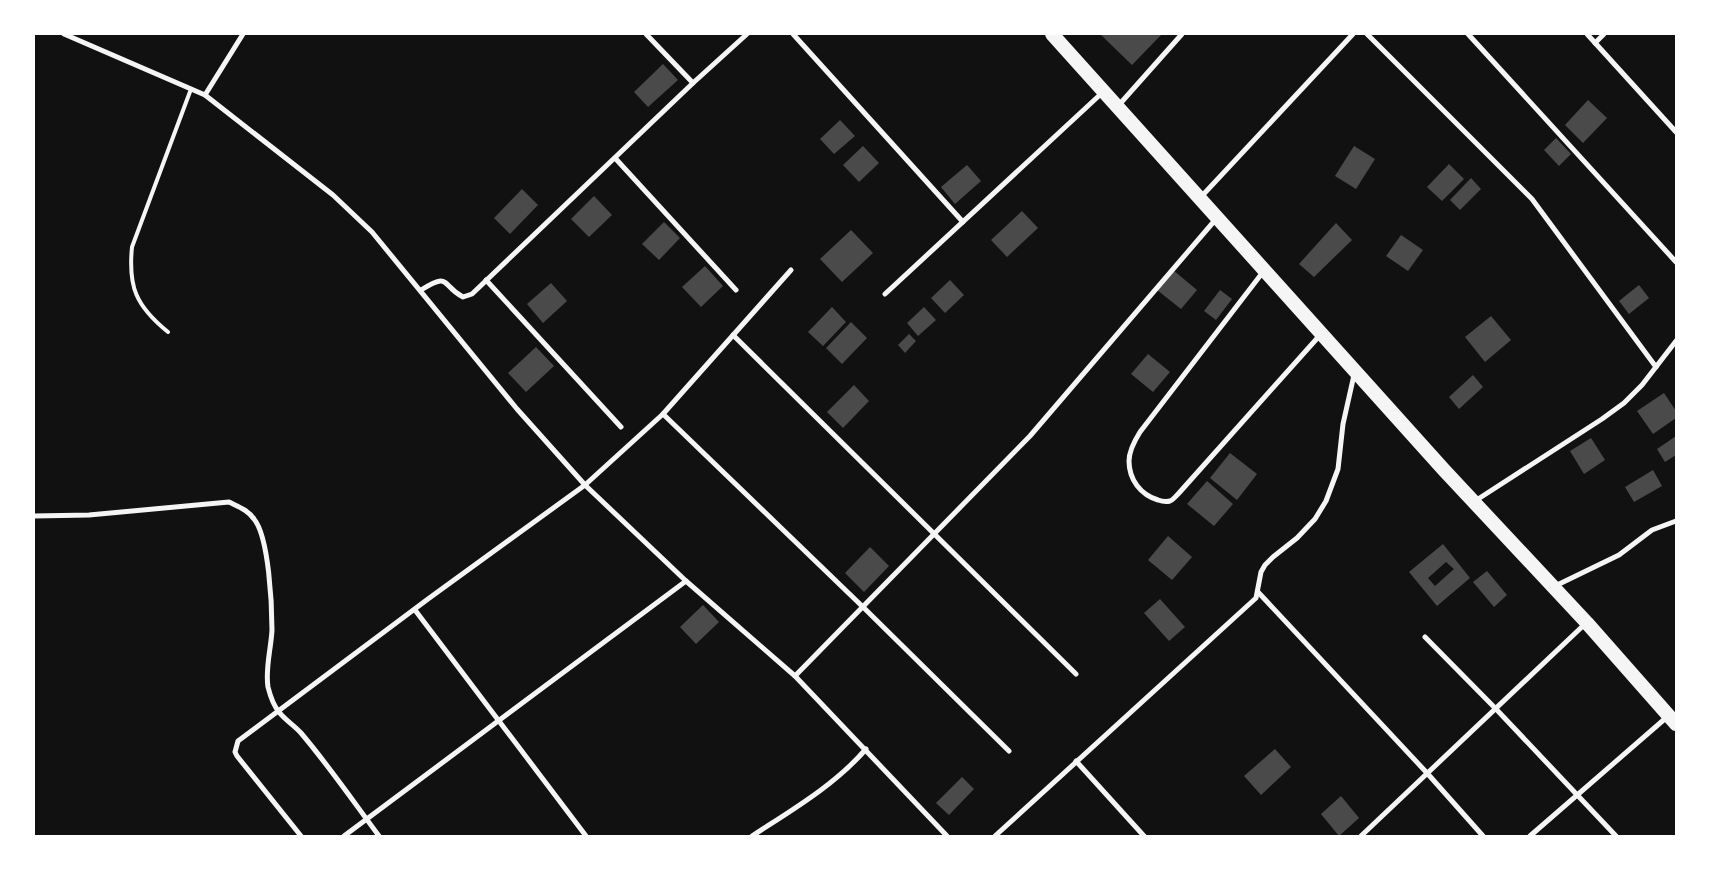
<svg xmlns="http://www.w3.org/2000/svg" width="1710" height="870" font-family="'PT Sans',sans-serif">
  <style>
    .building { fill: #4a4a4a; fill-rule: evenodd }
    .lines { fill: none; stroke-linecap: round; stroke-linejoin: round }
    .service { stroke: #f5f5f5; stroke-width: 4 }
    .minor { stroke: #f5f5f5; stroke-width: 5 }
    .trunk { stroke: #f5f5f5; stroke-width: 14 }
  </style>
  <rect width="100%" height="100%" fill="#111"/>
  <g class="building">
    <path d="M1100 34H1162L1132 65Z"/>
    <path d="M663 64 678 80 648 107 634 92Z"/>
    <path d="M1588 100 1607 118 1583 143 1565 125Z"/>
    <path d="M840 120 855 136 834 154 820 139Z"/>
    <path d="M1556 138 1571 154 1559 166 1544 150Z"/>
    <path d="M863 146 879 163 859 182 843 165Z"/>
    <path d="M1354 146 1375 159 1356 189 1335 176Z"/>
    <path d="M1449 164 1464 179 1442 201 1427 187Z"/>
    <path d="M967 165 981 181 955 204 941 187Z"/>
    <path d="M1471 178 1481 189 1460 210 1450 200Z"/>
    <path d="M522 189 538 205 510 234 494 218Z"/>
    <path d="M594 196 612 215 589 237 571 219Z"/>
    <path d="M1022 211 1038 228 1007 257 991 240Z"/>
    <path d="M664 222 680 238 659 260 642 244Z"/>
    <path d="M1336 223 1352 240 1314 277 1299 264Z"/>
    <path d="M851 230 873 253 842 282 820 259Z"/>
    <path d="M1401 235 1423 250 1408 271 1386 256Z"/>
    <path d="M705 266 723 286 701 307 682 287Z"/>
    <path d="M1173 270 1197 290 1181 309 1157 290Z"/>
    <path d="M950 280 964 295 945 313 931 298Z"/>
    <path d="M551 283 567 301 543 323 527 304Z"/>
    <path d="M1639 285 1649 298 1629 314 1619 301Z"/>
    <path d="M1220 290 1232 299 1216 320 1204 311Z"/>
    <path d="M832 307 846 322 823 346 808 332Z"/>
    <path d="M924 307 936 320 918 336 907 323Z"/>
    <path d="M1491 316 1511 340 1485 362 1465 337Z"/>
    <path d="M851 322 867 338 842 364 826 348Z"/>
    <path d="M909 334 916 341 905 353 898 345Z"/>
    <path d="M536 347 554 366 526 392 508 373Z"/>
    <path d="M1148 354 1170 372 1153 392 1131 374Z"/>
    <path d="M1473 375 1483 387 1459 409 1449 397Z"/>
    <path d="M854 385 869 401 843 428 827 412Z"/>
    <path d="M1664 393 1676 411V418L1653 434 1637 411Z"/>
    <path d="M1676 436V455L1665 462 1657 449Z"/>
    <path d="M1591 438 1605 460 1584 474 1570 451Z"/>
    <path d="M1230 453 1257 474 1237 500 1210 478Z"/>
    <path d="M1653 470 1662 486 1634 502 1625 487Z"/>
    <path d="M1207 481 1233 504 1214 526 1187 504Z"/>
    <path d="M1168 536 1192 557 1172 580 1148 560Z"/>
    <path d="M1443 544 1470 578 1437 606 1409 572ZM1446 562 1454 569 1435 586 1428 578Z"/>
    <path d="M870 547 889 566 864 592 845 573Z"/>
    <path d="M1487 571 1507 595 1494 607 1473 582Z"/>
    <path d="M1160 599 1185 627 1169 641 1144 613Z"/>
    <path d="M703 605 719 622 696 644 680 627Z"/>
    <path d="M1275 749 1291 767 1261 795 1244 776Z"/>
    <path d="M962 777 974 789 949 815 936 803Z"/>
    <path d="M1341 796 1359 818 1339 836 1321 814Z"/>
  </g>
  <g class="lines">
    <path class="service" d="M168 332C136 306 128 287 132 247L191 89"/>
    <g class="minor">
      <path d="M64 34 205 95 243 34"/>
      <path d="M646 34 693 83"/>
      <path d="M793 34 963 222"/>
      <path d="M1367 34 1532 199 1656 367"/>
      <path d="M1468 34 1676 262"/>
      <path d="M1587 34 1676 132"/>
      <path d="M1595 43 1604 34"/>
      <path d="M205 95 333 195 372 232 517 409 585 485 686 581 795 676 947 836"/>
      <path d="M1118 106 1182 34"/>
      <path d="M615 158 736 290"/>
      <path d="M1200 198 1353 34"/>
      <path d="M1263 272 1140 432C1135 440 1129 451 1129 461 1129 480 1141 495 1158 500 1161 501 1166 502 1170 501 1173 500 1176 496 1179 493L1321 334"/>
      <path d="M486 280 621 427"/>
      <path d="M421 290C451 271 441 286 463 297L472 294 693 83 747 34"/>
      <path d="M885 294 1103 92"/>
      <path d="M733 335 1076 674"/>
      <path d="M663 414 863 607 1009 751"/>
      <path d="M1475 501 1602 419 1624 403 1642 385 1676 341"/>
      <path d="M34 516 89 515 229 502C239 507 248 510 254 519 269 537 272 606 272 630 271 649 265 669 268 687 270 695 274 706 279 712 285 720 294 725 301 733 329 766 353 801 379 836"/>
      <path d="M1553 587 1619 555 1652 530 1676 521"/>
      <path d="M1258 592 1427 773 1483 836"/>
      <path d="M415 610 586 836"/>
      <path d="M1425 637 1496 709 1616 836"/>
      <path d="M795 676 1030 436 1216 219"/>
      <path d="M1076 761 1144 836"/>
      <path d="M301 836 237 756 235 752 238 741 428 599 585 485 663 414 791 270"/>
      <path d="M344 836 686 581"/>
      <path d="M752 836C792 810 835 785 866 749"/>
      <path d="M995 836 1256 598 1261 572 1265 565 1273 557 1297 538 1315 519 1326 501 1338 469 1343 424 1354 375"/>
      <path d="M1361 836 1586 623"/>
      <path d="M1530 836 1667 717"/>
    </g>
    <path class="trunk" d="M1052 34 1444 470 1587 623 1676 724"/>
  </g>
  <rect width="1710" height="870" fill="none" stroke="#ffffff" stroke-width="70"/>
</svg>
